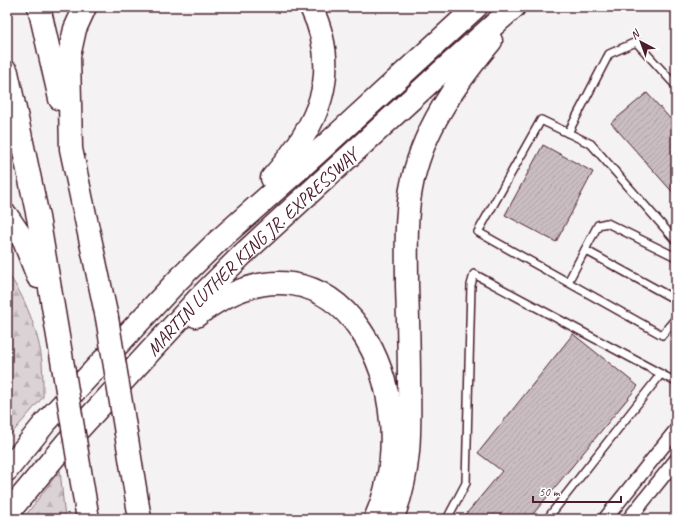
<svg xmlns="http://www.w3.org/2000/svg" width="683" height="526" font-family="Caveat,sans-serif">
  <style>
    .forest { fill: url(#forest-firs); stroke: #927880 }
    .building { fill: url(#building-hatch); stroke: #4a1f2b }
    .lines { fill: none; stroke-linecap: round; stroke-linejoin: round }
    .service-casing { stroke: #4a1f2b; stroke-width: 10 }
    .minor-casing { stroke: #4a1f2b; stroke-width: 16 }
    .motorway-casing { stroke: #4a1f2b; stroke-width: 25 }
    .service { stroke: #fff; stroke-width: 7 }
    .minor { stroke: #fff; stroke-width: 13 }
    .motorway { stroke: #fff; stroke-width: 22 }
    .motorway-bridge-casing { stroke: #4a1f2b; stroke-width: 25; stroke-linecap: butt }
    .motorway-bridge { stroke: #fff; stroke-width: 22 }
    .labels { text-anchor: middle; stroke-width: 4; stroke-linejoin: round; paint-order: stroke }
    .street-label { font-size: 19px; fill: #4a1f2b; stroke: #fff }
  </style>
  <defs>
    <pattern id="forest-firs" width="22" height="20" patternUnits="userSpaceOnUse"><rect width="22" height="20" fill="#dbd2d5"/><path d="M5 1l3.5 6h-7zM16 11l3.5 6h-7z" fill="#bdb4b7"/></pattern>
    <pattern id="building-hatch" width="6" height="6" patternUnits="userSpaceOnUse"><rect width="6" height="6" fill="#cabdc1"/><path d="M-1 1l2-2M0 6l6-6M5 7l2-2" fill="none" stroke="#afa2a6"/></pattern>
  </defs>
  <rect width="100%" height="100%" fill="#f4f2f2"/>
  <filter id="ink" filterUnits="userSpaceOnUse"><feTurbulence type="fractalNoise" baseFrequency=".025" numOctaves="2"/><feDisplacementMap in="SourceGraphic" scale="8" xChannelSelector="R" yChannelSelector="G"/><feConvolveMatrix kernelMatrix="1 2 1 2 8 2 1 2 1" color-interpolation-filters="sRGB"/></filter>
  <g filter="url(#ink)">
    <g class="forest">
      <path d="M7 273C24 293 40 336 42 363 43 374 43 386 43 397L7 439Z"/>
      <path d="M60 470 65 519H23Z"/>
    </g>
    <g class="building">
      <path d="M647 93 676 125V196L611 123Z"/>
      <path d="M543 145 593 172 556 242 505 215Z"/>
      <path d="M573 334 638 386 529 519H462L502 471 478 453Z"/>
    </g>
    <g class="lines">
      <defs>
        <g id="service">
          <path d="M568 133 609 54 636 42 676 86"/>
          <path d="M676 241 591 144 541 120 478 232 662 335 676 318"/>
          <path d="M585 250 676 300"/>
          <path d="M568 282 598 225 607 223 676 257"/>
          <path d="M447 519 466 483 471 285 474 274 676 382"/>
          <path d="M547 519 661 374"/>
        </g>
        <g id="minor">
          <path d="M605 519 676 430"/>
          <path d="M629 519 676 460"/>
        </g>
        <g id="motorway">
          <path d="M39 7 60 99"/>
          <path d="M85 7 75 29 69 56 71 149 107 318"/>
          <path d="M7 72 38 217 64 372"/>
          <path d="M272 178C318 126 343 74 311 7"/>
          <path d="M7 216 24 241 38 277"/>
          <path d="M196 316C340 206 431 396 375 519"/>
          <path d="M126 433 140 519"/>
          <path d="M7 470 45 423 178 280 218 241 317 153 476 7"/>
          <path d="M80 471 88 519"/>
          <path id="s1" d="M7 514 67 442 199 298 242 255 441 72 514 7"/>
          <path d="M392 519C411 474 410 430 409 382 409 350 408 318 407 285 407 253 405 220 411 189 421 132 455 84 491 41"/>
        </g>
      </defs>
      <use href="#service" class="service-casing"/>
      <use href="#minor" class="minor-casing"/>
      <use href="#motorway" class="motorway-casing"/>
      <use href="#service" class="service"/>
      <use href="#minor" class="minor"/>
      <use href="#motorway" class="motorway"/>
      <defs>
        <g id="motorway-bridge">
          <path d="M107 318 126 433"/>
          <path d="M64 372 80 471"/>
        </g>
      </defs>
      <use href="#motorway-bridge" class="motorway-bridge-casing"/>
      <use href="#motorway-bridge" class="motorway-bridge"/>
    </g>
  </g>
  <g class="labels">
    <g class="street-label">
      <text dy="7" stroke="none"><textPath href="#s1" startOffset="359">MARTIN LUTHER KING JR. EXPRESSWAY</textPath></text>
    </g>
  </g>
  <rect width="683" height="526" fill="none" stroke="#fff" stroke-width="24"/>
  <rect x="12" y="12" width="659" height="502" fill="none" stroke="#4a1f2b" stroke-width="1.5" filter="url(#ink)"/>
  <g transform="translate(641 42) rotate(319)" stroke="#ffffff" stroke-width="3" paint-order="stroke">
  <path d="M0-3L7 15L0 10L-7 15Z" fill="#4a1f2b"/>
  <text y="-6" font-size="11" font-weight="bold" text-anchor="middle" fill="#4a1f2b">N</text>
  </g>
  <path d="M533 496v6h88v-6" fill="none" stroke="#4a1f2b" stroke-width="2"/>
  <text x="539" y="496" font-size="12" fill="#4a1f2b" stroke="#ffffff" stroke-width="3" paint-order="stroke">50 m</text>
</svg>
